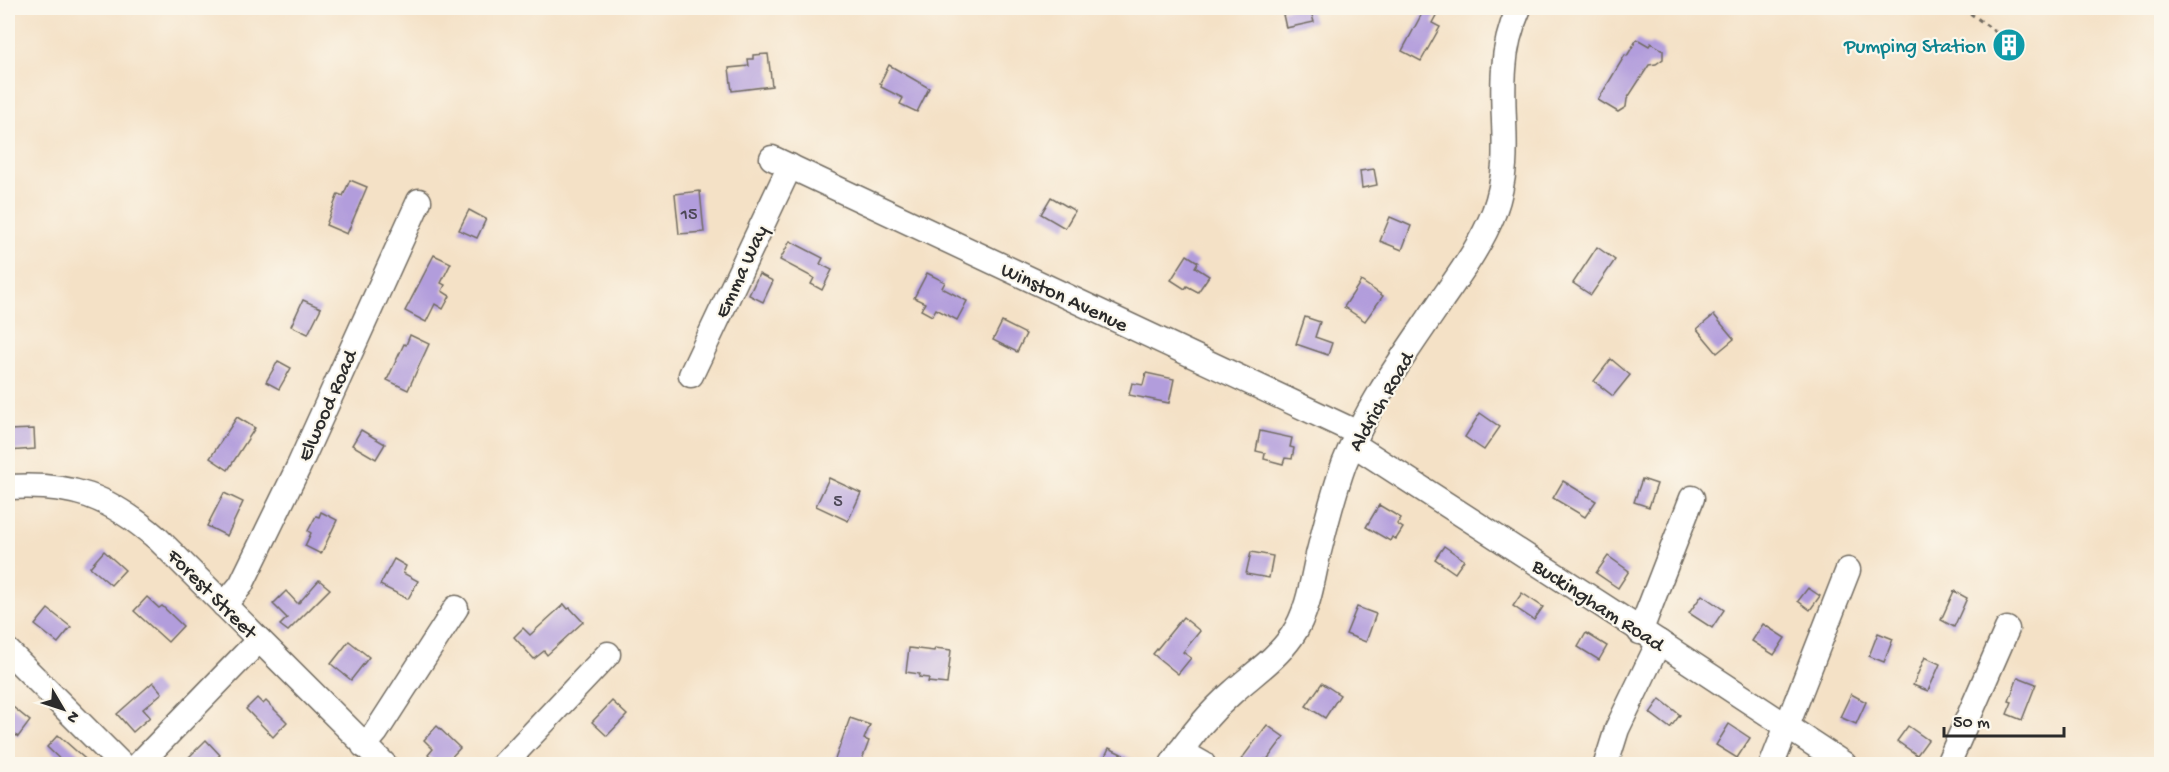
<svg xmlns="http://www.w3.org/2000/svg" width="2169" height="772" font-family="'Gochi Hand',sans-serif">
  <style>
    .building { fill: #b29ddc }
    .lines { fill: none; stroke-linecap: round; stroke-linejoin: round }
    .minor-casing { stroke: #716b61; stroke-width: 27 }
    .path { stroke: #716b61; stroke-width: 3; stroke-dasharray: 4.5 4.5; stroke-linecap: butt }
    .minor { stroke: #fff; stroke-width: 24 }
    .labels { text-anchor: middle; stroke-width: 4.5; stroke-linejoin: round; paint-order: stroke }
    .number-label { font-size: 18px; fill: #4d4857 }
    .culture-label { font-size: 21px; fill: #0d838f; stroke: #fbf7ec; text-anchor: end }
    .street-label { font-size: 21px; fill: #2b2b2b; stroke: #fbf7ec }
  </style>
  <rect width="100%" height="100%" fill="#fbf7ec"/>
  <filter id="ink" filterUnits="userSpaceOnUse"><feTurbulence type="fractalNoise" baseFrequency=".0167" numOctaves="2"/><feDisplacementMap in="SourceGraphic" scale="12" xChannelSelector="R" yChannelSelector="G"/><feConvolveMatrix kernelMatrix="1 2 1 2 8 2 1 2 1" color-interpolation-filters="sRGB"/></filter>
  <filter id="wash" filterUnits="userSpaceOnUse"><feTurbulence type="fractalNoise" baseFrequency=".008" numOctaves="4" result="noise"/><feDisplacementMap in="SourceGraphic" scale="24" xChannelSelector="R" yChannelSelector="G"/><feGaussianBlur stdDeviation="1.35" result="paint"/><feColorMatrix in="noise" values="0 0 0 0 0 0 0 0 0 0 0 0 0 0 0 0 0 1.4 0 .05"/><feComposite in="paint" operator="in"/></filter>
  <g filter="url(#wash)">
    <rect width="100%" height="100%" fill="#f4e1c6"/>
    <g id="blocks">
      <g class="building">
        <path d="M1294 8H1310L1314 22 1286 28 1282 10Z"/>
        <path d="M1425 8H1440L1432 23 1440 27 1421 61 1402 51Z"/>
        <path d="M2007 35 2018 42 2010 55 1999 48Z"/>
        <path d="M1637 39 1649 46 1651 43 1663 50V59L1656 64 1649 65 1627 99 1626 107 1618 112 1598 100 1625 55 1627 56Z"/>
        <path d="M768 54 772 86 732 91 729 68 749 66 748 59H753V55Z"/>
        <path d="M889 65 929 88 917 112 900 104 903 98 881 87 882 84 880 83Z"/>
        <path d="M1374 169 1377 185 1362 188 1360 171Z"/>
        <path d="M350 180 367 187 347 234 326 225 338 194 343 196Z"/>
        <path d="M700 191 704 232 679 234 675 194Z"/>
        <path d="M1051 197 1075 211 1065 228 1041 214Z"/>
        <path d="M469 210 486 219 477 238 459 230Z"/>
        <path d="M1390 217 1411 226 1402 250 1380 241Z"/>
        <path d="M790 241 823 258 820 264 832 270 822 290 811 284 814 278 780 260Z"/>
        <path d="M1597 247 1615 260 1591 295 1573 283Z"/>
        <path d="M434 255 451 263 441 283 445 285 442 291 450 296 443 309 435 304 426 322 405 311Z"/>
        <path d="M1187 255 1198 262 1195 267 1209 276 1198 292 1187 286 1185 289 1171 280Z"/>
        <path d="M927 273 945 282 942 288 967 301 957 320 936 309 932 316 921 310 925 303 914 298Z"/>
        <path d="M759 274 773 281 763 302 749 295Z"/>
        <path d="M1361 281 1383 296 1365 321 1344 307Z"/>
        <path d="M303 300 321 308 308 334 291 326Z"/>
        <path d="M1714 315 1734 339 1717 353 1697 329Z"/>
        <path d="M1305 317 1320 322 1315 337 1332 343 1328 355 1296 344Z"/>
        <path d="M1002 322 1026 334 1017 352 993 340Z"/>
        <path d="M410 335 429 344 408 390 387 380 404 344 406 345Z"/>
        <path d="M1611 359 1630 375 1613 396 1594 381Z"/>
        <path d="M278 361 291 368 279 389 266 382Z"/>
        <path d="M1146 373 1174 379 1169 403 1129 395 1132 383 1143 385Z"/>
        <path d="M1480 413 1500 427 1484 450 1465 437Z"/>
        <path d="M237 417 255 428 228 470 210 458Z"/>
        <path d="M34 429 35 449 8 451V430Z"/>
        <path d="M361 430 385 444 376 459 352 445Z"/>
        <path d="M1260 431 1292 438 1290 447 1294 448 1292 459 1285 458 1283 464 1264 459 1265 453 1256 451Z"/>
        <path d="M829 478 861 493 848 521 816 506Z"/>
        <path d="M1642 479 1657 484 1649 507 1634 502Z"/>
        <path d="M1563 481 1596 501 1585 517 1553 498Z"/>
        <path d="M224 493 243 502 227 536 207 526Z"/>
        <path d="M1379 505 1401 518 1397 524 1403 528 1396 539 1392 537 1390 541 1366 527Z"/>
        <path d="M321 512 337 520 321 554 305 546 311 533 308 531 316 516 319 517Z"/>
        <path d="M1444 546 1464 560 1455 573 1435 559Z"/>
        <path d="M104 551 125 570 111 585 90 567Z"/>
        <path d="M1251 552 1273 556 1269 578 1246 574Z"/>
        <path d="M1608 556 1629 571 1618 588 1596 573Z"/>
        <path d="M394 559 406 566 403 573 418 581 408 599 380 585Z"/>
        <path d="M319 580 330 589 288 631 280 625 287 618 273 604 286 591 298 604Z"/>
        <path d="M1808 588 1820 596 1810 610 1798 601Z"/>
        <path d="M1954 591 1967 598 1954 627 1941 620Z"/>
        <path d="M1522 593 1543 607 1534 620 1513 606Z"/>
        <path d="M1702 595 1724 610 1712 628 1689 613Z"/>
        <path d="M147 597 159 608 162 606 183 626 168 642 134 611Z"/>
        <path d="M564 604 568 609 570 608 583 622 547 655 544 651 534 659 514 637 523 628 530 635Z"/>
        <path d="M1357 607 1376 614 1366 642 1346 634Z"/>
        <path d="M48 609 71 627 58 643 35 625Z"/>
        <path d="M1183 617 1200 631 1183 652 1191 658 1178 674 1153 654Z"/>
        <path d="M1763 624 1785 638 1774 655 1752 641Z"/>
        <path d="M1586 633 1607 646 1599 660 1578 647Z"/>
        <path d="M1878 633 1893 639 1884 662 1869 656Z"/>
        <path d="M349 641 369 657 351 680 331 664Z"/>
        <path d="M909 648 934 651 935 648 951 650 947 684 928 682 929 678 919 677 920 674 906 672Z"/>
        <path d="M1925 657 1940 664 1928 691 1913 685Z"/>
        <path d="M2018 677 2036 684 2022 720 2007 714 2012 702 2009 701Z"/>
        <path d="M153 682 162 693 143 709 150 717 133 732 117 714Z"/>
        <path d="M1322 683 1340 695 1325 718 1306 706Z"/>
        <path d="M1851 694 1866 702 1856 724 1840 717Z"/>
        <path d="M257 698 263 704 266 701 287 722 273 737 246 709Z"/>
        <path d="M1660 699 1680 715 1670 728 1650 713Z"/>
        <path d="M612 701 627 715 607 736 592 722Z"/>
        <path d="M8 703 30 721 18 737 8 728Z"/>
        <path d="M850 718 870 725 864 739 869 741 860 765H842L834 762Z"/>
        <path d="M1729 724 1750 738 1737 758 1716 745Z"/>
        <path d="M1267 725 1284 737 1266 761 1265 759 1260 765H1237Z"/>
        <path d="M437 726 460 748 444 765H437L428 755 433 749 424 740Z"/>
        <path d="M1908 726 1928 740 1917 755 1897 741Z"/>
        <path d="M58 735 92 765H66L47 747Z"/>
        <path d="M206 740 220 755 209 765H181Z"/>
        <path d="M1109 748 1144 765H1101Z"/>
      </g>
    </g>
  </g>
  <g filter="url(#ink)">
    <use href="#blocks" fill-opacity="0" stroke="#716b61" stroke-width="1.5"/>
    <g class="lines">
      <defs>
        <g id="minor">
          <path d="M772 158 1358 433"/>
          <path d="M691 375 790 166"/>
          <path d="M1353 444 1659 642 1844 764"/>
          <path d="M8 487C73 483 108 496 158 539L384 764"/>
          <path d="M224 605 241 585 298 468 419 201"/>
          <path d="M1640 632 1692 498"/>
          <path d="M8 651 121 764"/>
          <path d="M364 746 376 732 456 608"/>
          <path d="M1180 751 1203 764"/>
          <path d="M139 764 259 640"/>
          <path d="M504 764 608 654"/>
          <path d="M1172 764C1189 737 1209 713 1233 692 1253 674 1276 659 1292 636 1308 612 1312 583 1318 555 1326 524 1333 494 1344 464 1367 405 1406 353 1441 301 1461 272 1481 245 1494 212 1513 160 1500 120 1504 69 1505 48 1511 26 1519 8"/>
          <path d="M1606 764 1617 729 1659 642"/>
          <path d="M1772 764 1848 570"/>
          <path d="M1948 764 2007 629"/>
        </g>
      </defs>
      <use href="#minor" class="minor-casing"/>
      <path class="path" d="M1963 8 1996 32"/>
      <use href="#minor" class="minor"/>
    </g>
  </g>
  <defs>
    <symbol id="building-disc" viewBox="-11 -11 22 22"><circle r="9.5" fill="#0f9aa8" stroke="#fbf7ec"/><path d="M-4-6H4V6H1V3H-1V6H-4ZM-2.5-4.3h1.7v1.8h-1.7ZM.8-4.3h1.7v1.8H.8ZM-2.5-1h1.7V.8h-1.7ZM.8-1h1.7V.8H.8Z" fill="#fff"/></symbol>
  </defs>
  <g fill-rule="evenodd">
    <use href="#building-disc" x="1990" y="26" width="38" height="38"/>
  </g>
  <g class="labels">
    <g class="number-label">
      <text x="689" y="219">15</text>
      <text x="838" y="506">5</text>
    </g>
    <g class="culture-label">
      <text x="1986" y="52">Pumping Station</text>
    </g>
    <g class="street-label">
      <text transform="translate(740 271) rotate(-65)" y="7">Emma Way</text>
      <text transform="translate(1065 296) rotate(25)" y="7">Winston Avenue</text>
      <text transform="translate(1380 401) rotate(-60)" y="7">Aldrich Road</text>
      <text transform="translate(326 405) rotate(-66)" y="7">Elwood Road</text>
      <text transform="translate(213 593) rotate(45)" y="7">Forest Street</text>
      <text transform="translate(1599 604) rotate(33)" y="7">Buckingham Road</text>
    </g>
  </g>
  <rect width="2169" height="772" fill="none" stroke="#fbf7ec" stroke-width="30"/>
  <g transform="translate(63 709) rotate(129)" stroke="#fbf7ec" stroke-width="4.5" paint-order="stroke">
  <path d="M0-4.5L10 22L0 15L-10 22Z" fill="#2b2b2b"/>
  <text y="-9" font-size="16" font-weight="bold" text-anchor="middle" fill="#2b2b2b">N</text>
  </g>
  <path d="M1944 727v9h120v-9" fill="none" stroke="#2b2b2b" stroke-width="3"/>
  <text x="1953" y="727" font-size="18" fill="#2b2b2b" stroke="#fbf7ec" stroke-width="4.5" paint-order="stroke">50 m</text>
</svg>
